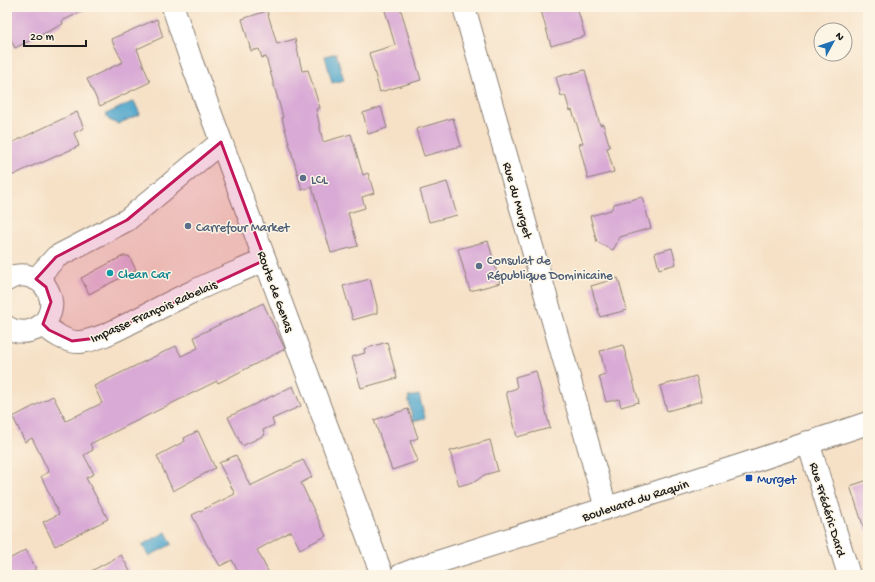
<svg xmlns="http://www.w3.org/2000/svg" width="875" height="582" font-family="'Gochi Hand',sans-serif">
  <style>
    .water { fill: #4fa6cc; stroke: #366174 }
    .building { fill: #d9aad6 }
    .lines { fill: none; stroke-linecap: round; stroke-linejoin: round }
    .minor-casing { stroke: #897e72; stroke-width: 24 }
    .tertiary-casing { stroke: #897e72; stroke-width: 24 }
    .minor { stroke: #fff; stroke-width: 22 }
    .tertiary { stroke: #fff; stroke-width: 22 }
    .marked { fill: #c2185b; fill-opacity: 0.2; stroke: #c2185b; stroke-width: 3; stroke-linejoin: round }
    .service-dot { fill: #5c6f8a; stroke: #fcf5e5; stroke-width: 1.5 }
    .culture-dot { fill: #0f9aa8; stroke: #fcf5e5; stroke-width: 1.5 }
    .transit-dot { fill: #1a4fb4; stroke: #fcf5e5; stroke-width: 1.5 }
    .labels { text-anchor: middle; stroke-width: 3; stroke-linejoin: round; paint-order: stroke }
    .service-label { font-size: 13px; fill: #4e5e75; stroke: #fcf5e5; text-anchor: start }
    .street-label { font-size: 13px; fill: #1c1c1c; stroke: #fcf5e5 }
    .culture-label { font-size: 13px; fill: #0d838f; stroke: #fcf5e5; text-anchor: start }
    .transit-label { font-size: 13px; fill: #164399; stroke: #fcf5e5; text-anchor: start }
  </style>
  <rect width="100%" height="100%" fill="#fcf5e5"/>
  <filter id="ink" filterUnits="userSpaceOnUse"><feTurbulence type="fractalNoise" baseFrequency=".025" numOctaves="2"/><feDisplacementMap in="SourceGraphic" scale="8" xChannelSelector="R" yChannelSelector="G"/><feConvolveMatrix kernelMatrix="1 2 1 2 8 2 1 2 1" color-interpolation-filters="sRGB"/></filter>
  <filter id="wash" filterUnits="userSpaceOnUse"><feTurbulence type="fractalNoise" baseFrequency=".012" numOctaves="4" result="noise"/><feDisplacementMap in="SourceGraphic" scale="16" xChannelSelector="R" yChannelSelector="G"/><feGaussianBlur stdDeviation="0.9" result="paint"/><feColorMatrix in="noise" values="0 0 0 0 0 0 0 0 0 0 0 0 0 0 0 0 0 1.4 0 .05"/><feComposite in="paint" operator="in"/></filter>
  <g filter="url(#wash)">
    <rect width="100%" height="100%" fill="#f6e1c7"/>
    <g class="water">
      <path d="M336 53 344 80 332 83 325 56Z"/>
      <path d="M134 101 140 114 118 124 109 120 106 114Z"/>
      <path d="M419 395 425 418 413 421 408 397Z"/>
      <path d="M166 532 172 544 149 556 142 545Z"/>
    </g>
    <g id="blocks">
      <g class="building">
        <path d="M7 7H91L62 21 63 24 15 48 7 32Z"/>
        <path d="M384 7H400L421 80 380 92 369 53 395 45Z"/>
        <path d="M540 7H577L585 36 551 46Z"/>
        <path d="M267 11 277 44 295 39 302 71 308 70 320 108 316 109 323 142 351 134 363 175 368 173 374 193 362 197 365 208 348 213 358 246 331 253 312 187 302 190 282 118 283 117 266 57 262 58 259 49 251 51 242 19Z"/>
        <path d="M157 19 163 37 137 49 150 82 100 106 87 79 123 62 111 39Z"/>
        <path d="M585 70 600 125 603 124 610 147 607 148 614 172 588 179 579 144 583 143 572 110 570 111 565 95 561 96 556 77Z"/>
        <path d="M381 107 387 128 368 134 363 113Z"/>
        <path d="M77 112 84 128 74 133 79 146 41 163V162L7 178V145Z"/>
        <path d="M453 118 461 146 424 156 416 129Z"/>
        <path d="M447 182 457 215 429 222 420 190Z"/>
        <path d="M642 197 651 228 620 237 613 250 597 242 590 216 611 210 614 204Z"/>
        <path d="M488 241 500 283 470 291 458 249Z"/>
        <path d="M672 248 676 264 659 269 655 253Z"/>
        <path d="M123 256H129L136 270 89 294 81 278Z"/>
        <path d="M618 278 627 310 600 317 591 286Z"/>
        <path d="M370 279 377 306V313L353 320 343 286Z"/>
        <path d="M263 303 285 349 218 383 217 381 90 444 93 450 84 455 94 474 86 478 108 519 55 546 43 522 59 514 41 476 49 472 32 438 25 442 13 417 53 396 66 421 102 403 94 386 176 346 181 356 198 348 194 337Z"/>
        <path d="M387 342 397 378 361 388 352 357 365 353 364 349Z"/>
        <path d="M623 345 639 402 621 407 619 399 606 402 599 376 606 374 600 351Z"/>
        <path d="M536 371 550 428 517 437 506 392 517 388 515 377Z"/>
        <path d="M696 376 702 401 667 411 660 386Z"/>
        <path d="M293 386 301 406 272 419 274 425 263 430 265 435 242 446 228 417Z"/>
        <path d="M408 409 418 438 410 441 418 461 392 470 374 420Z"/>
        <path d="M198 431 215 468 173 491 157 456 185 441 184 438Z"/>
        <path d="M490 440 498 471 484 475 476 481 459 486 450 451Z"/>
        <path d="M236 455 250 486 303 460 312 477 301 483 326 536 300 549 291 531 257 550 270 575H240L232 560 220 566 209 547H208L192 515 235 494 219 463Z"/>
        <path d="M868 480V531H865L850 486Z"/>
        <path d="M26 550 36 569 24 575H7V560Z"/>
        <path d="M121 555 132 575H84Z"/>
      </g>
    </g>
  </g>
  <g filter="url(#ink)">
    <use href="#blocks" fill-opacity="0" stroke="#897e72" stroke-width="1"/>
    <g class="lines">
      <defs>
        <g id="minor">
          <path d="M464 7 606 508"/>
          <path d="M36 279 56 257 127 220 221 142"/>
          <path d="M7 280C14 275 23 274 31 277 48 281 56 302 48 317 40 332 20 336 7 327"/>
          <path d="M43 324C52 333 67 343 80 342 98 340 116 330 132 322 152 312 172 301 192 292 216 280 241 271 265 260"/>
          <path d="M808 442 849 575"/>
        </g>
        <g id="tertiary">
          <path d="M173 7 192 63 382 575"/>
          <path d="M401 575 419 568 742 465 868 423"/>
        </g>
      </defs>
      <use href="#minor" class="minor-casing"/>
      <use href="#tertiary" class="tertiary-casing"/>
      <use href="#minor" class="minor"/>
      <use href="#tertiary" class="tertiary"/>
    </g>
  </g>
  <path class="marked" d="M221 142 265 260 97 338 72 341 49 330 43 324 51 302 46 287 36 279 56 257 127 220Z"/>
  <g class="service-dot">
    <circle cx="303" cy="178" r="4"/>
    <circle cx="188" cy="226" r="4"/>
    <circle cx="479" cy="266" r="4"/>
  </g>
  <circle class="culture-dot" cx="110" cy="273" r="4"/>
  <rect class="transit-dot" x="745" y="474" width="8" height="8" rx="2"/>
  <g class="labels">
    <g class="service-label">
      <text x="311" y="183">LCL</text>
      <text x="196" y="231">Carrefour Market</text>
      <text x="487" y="264">Consulat de<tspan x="487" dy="15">République Dominicaine</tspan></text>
    </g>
    <g class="street-label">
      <text transform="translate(519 200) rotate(74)" y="5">Rue du Murget</text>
      <text transform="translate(277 291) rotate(70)" y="5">Route de Genas</text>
      <text transform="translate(153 310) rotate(-24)" y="5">Impasse François Rabelais</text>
      <text transform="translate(635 499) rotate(-18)" y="5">Boulevard du Raquin</text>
      <text transform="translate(829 509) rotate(73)" y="5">Rue Frédéric Dard</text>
    </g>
    <g class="culture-label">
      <text x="118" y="278">Clean Car</text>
    </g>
    <g class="transit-label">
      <text x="757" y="483">Murget</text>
    </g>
  </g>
  <rect width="875" height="582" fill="none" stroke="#fcf5e5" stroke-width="24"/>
  <g transform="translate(833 42) rotate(50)"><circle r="19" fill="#fcf5e5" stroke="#a29e95"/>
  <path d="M0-3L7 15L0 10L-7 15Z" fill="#1f6fb2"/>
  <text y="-6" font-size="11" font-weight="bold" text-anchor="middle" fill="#1c1c1c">N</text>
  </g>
  <path d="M24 40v6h62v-6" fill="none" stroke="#1c1c1c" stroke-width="2"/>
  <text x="30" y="40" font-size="12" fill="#1c1c1c" stroke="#fcf5e5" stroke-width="3" paint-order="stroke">20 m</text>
</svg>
